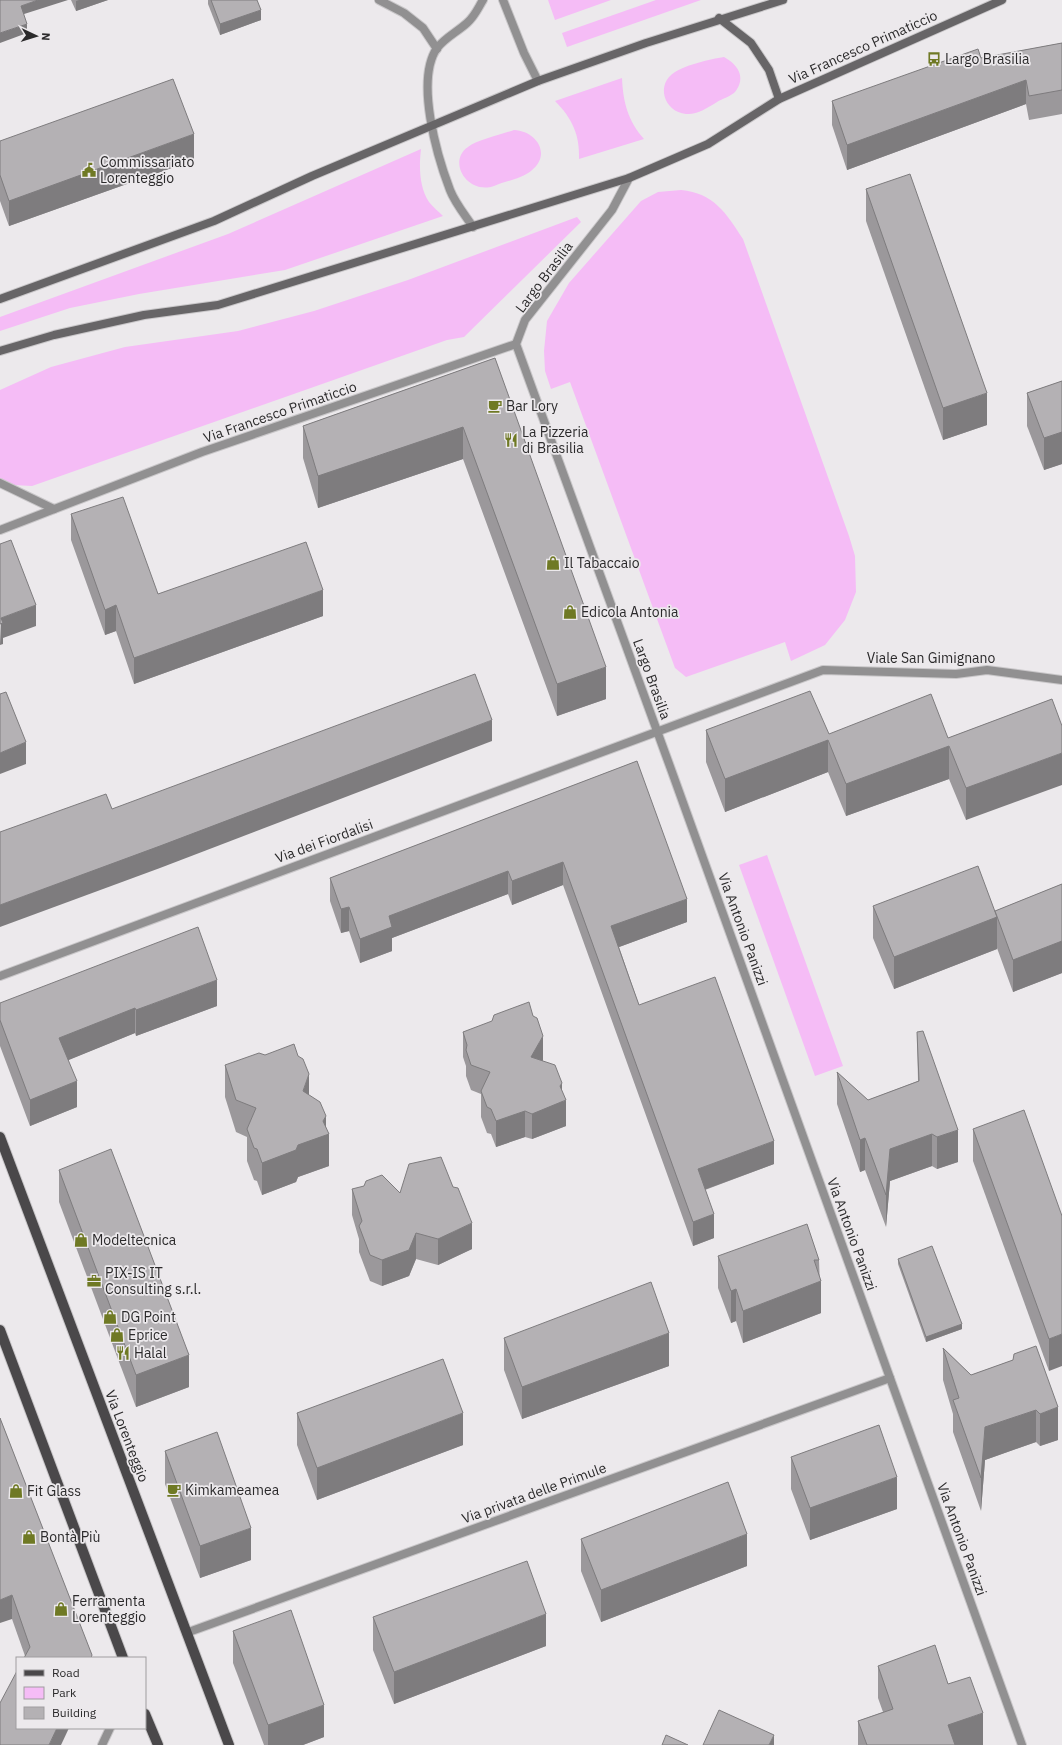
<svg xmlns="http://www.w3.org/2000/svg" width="1062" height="1745" font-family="'IBM Plex Sans',sans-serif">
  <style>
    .green { fill: #f5bcf6 }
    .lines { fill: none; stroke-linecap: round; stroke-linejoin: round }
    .street-casing { stroke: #c9c7c9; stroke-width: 10 }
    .secondary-casing { stroke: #c9c7c9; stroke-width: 10 }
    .primary-casing { stroke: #c9c7c9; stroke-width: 12 }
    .street { stroke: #919091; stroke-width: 8 }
    .secondary { stroke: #676567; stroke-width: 8 }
    .primary { stroke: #4a484a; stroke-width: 10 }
    .wall { fill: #9b989b }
    .shaded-wall { fill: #7e7c7e }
    .building { fill: #b4b1b4; stroke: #7e7c7e }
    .labels { text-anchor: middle; stroke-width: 3.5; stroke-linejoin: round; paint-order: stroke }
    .street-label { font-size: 14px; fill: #2b2a2b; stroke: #ece9ec }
    .poi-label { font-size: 14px; fill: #2b2a2b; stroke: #ece9ec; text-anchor: start }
  </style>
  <rect width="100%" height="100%" fill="#ece9ec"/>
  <g class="green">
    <path d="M548 0H611L555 20Z"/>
    <path d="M656 0H701L567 47 562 33Z"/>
    <path d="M724 57C737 64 747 77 735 92 731 96 722 99 717 102 707 108 697 115 686 114 664 112 655 84 675 72 686 65 710 59 724 57Z"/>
    <path d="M622 78C623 102 628 121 644 139L579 159C580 135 572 118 555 101Z"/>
    <path d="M514 130C537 131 552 155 531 171 521 179 505 181 494 186 467 195 447 161 468 147 477 140 503 134 514 130Z"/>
    <path d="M421 149C419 166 419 187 429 202 433 207 439 212 443 216L285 270 139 294 70 308 0 331V317L228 234Z"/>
    <path d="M681 190C714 193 726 213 743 239L849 536 855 556 856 592 845 620 825 645 791 661 785 642 686 677 675 668 570 382 551 389 545 371 544 351 547 321 569 283 641 201 658 192Z"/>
    <path d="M577 217 581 222 464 337 447 340 32 486 13 485 0 478V390L51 367 125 347 238 331 314 311 408 280Z"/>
    <path d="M767 855 843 1066 815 1076 739 865Z"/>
  </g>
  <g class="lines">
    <defs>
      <g id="street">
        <path d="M379 0 404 13 423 28 437 49"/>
        <path d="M503 0 524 53 538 81"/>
        <path d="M629 178 612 210 525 320 516 344 672 772 1022 1745"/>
        <path d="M473 227C465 215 455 203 450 190 437 156 415 80 437 48 446 37 457 32 467 23 475 16 478 8 483 0"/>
        <path d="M0 483 54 509"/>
        <path d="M0 530 202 452 516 344"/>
        <path d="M0 976 823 670 956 674 987 670 1062 680"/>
        <path d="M186 1633 890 1378"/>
        <path d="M102 1745 110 1728"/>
      </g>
      <g id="secondary">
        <path d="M719 18 751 43 769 70 779 99"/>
        <path d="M0 299 214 221 312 176 538 81 646 43 783 0"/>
        <path d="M0 351 54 335 144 315 218 305 629 178 708 144 779 99 1002 0"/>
      </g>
      <g id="primary">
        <path d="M0 1137 229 1745"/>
        <path d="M0 1330 123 1658"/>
        <path d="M145 1714 158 1745"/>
      </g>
    </defs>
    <use href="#street" class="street-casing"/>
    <use href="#secondary" class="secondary-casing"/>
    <use href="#primary" class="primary-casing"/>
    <use href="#street" class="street"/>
    <use href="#secondary" class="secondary"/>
    <use href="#primary" class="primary"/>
  </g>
  <g class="wall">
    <path d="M71 0H108L76 11Z"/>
    <path d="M208 0H257L261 20 220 35 208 4Z"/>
    <path d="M1062 43V114L1029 120 1026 104 847 170 832 125V101L981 58Z"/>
    <path d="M0 141 194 160 9 226 0 201Z"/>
    <path d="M866 189 987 425 943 440 866 221Z"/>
    <path d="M495 358 606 699 557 716 463 459 318 508 303 458V426Z"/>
    <path d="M1062 381V464L1044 470 1027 426V393Z"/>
    <path d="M71 514 158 594 323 616 134 684 116 631 105 635 71 540Z"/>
    <path d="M1052 699 966 820 949 779 846 816 828 772 725 812 706 762V730L948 738Z"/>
    <path d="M637 761 687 922 619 947 639 1005 774 1164 705 1190 714 1238 693 1246 563 885 512 905 508 894 392 938V951L360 963 349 931 341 933 330 901V878Z"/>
    <path d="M1062 884V973L1013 992 997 948V949L894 989 873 938V906L995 911Z"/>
    <path d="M0 1003 217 1006 136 1036 135 1033 68 1060 77 1107 30 1126 0 1046Z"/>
    <path d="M533 1016 543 1061 562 1091 566 1126 532 1139 525 1137 496 1147 491 1134 487 1133 481 1117V1094L471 1090 466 1076V1066L463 1057V1032Z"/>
    <path d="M917 1032 958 1162 937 1169 932 1166 890 1181 886 1227 865 1170 860 1172 837 1104V1072L868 1100 918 1081Z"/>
    <path d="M225 1065 309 1095 326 1127 329 1166 298 1177 296 1182 262 1195 257 1181 254 1180 247 1161V1137L236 1132 225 1097Z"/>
    <path d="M973 1129 1062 1216 1049 1371 973 1161Z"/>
    <path d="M59 1170 189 1387 136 1407 59 1202Z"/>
    <path d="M352 1189 400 1193 472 1249 438 1265 416 1259 409 1276 382 1286 370 1281 359 1252V1239L352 1215Z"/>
    <path d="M718 1256 819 1260 821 1313 743 1343 736 1321 731 1323 718 1288Z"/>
    <path d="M898 1259 962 1329 926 1342 898 1264Z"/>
    <path d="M504 1338 669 1366 522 1419 504 1370Z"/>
    <path d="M943 1348 971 1375 1013 1360 1058 1440 1040 1446 1036 1442 985 1460 981 1511 953 1432V1414L943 1380Z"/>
    <path d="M297 1413 463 1445 317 1500 297 1445Z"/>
    <path d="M0 1418 92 1658 25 1656 12 1619Z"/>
    <path d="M165 1451 251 1560 200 1578 165 1484Z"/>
    <path d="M791 1457 897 1509 810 1540 791 1489Z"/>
    <path d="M581 1539 747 1566 601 1622 581 1571Z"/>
    <path d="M373 1617 546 1646 394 1704 373 1650Z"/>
    <path d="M233 1631 324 1737 303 1745H264L233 1663Z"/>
    <path d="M878 1666 948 1684 983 1745H858V1721L883 1712 878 1698Z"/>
  </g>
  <g class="shaded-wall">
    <path d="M38 0H68L21 15V6Z"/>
    <path d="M79 0H108L76 11V1Z"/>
    <path d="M261 10V20L220 35V24Z"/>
    <path d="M27 24V33L0 43V33Z"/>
    <path d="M1026 80V104L847 170V145Z"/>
    <path d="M194 134V160L9 226V201Z"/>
    <path d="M987 393V425L943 440V408Z"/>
    <path d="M463 427V459L318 508V476Z"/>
    <path d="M1062 432V464L1044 470V438Z"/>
    <path d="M323 590V616L134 684V658Z"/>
    <path d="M36 605V626L3 638V644L0 645 1 618Z"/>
    <path d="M116 605V631L105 635V610Z"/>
    <path d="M606 667V699L557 716V684Z"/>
    <path d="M492 720V741L160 868 0 927V905Z"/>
    <path d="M828 740V772L725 812V779Z"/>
    <path d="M26 742V764L0 774V753Z"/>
    <path d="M949 746V779L846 816V784Z"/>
    <path d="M1062 753V785L966 820V788Z"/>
    <path d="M563 862V885L512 905V881Z"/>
    <path d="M508 871V894L392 938V951L360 963V939L389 916Z"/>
    <path d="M687 899V922L611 950V926Z"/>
    <path d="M349 907V931L341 933V909Z"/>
    <path d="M997 917V949L894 989V957Z"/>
    <path d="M1062 941V973L1013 992V960Z"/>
    <path d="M217 980V1006L136 1036V1010Z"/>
    <path d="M135 1008V1033L59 1064V1038Z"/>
    <path d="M543 1036V1061L531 1057Z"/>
    <path d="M309 1074V1106L303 1091Z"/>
    <path d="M77 1081V1107L30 1126V1100Z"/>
    <path d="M562 1083V1102L566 1100V1126L532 1139V1114L560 1086Z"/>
    <path d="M525 1111V1137L496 1147V1121Z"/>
    <path d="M326 1116V1135L329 1134V1166L298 1177 296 1182 262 1195V1163L298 1145 323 1121Z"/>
    <path d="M958 1130V1162L937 1169V1137Z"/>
    <path d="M932 1134V1166L890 1181 886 1227V1195L890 1149Z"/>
    <path d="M865 1138V1170L860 1172V1140Z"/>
    <path d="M774 1141V1164L698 1192V1169Z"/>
    <path d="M714 1214V1238L693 1246V1222Z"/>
    <path d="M472 1223V1249L438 1265V1239Z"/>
    <path d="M416 1233V1259L409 1276 382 1286V1260Z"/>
    <path d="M821 1281V1313L743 1343V1311Z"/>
    <path d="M736 1289V1321L731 1323V1291Z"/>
    <path d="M962 1324V1329L926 1342V1337Z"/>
    <path d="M669 1333V1366L522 1419V1387Z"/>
    <path d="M1062 1334V1366L1049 1371V1339Z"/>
    <path d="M189 1355V1387L136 1407V1375Z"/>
    <path d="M1058 1407V1440L1040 1446V1414Z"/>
    <path d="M1036 1410V1442L985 1460 981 1511V1478L985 1427Z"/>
    <path d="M463 1413V1445L317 1500V1468Z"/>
    <path d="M897 1477V1509L810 1540V1508Z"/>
    <path d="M251 1528V1560L200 1578V1546Z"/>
    <path d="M747 1534V1566L601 1622V1590Z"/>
    <path d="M12 1595V1619L0 1623V1600Z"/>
    <path d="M546 1614V1646L394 1704V1672Z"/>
    <path d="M324 1705V1737L303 1745H268V1725Z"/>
    <path d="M983 1713V1745H948V1725Z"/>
    <path d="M57 1728H69L61 1745H49Z"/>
    <path d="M774 1735V1745H769Z"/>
  </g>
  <g class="building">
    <path d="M0 0H38L21 6 27 24 0 33Z"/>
    <path d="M211 0H257L261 10 220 24Z"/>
    <path d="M1062 43V90L1029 96 1026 80 847 145 832 101 978 49 981 58Z"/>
    <path d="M173 79 194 134 9 201 0 175V141Z"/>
    <path d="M910 174 987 393 943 408 866 189Z"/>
    <path d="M495 358 606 667 557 684 463 427 318 476 303 426Z"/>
    <path d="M1062 381V432L1044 438 1027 393Z"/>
    <path d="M123 497 158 594 306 542 323 590 134 658 116 605 105 610 71 514Z"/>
    <path d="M11 540 36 605 1 618 3 623 0 624V544Z"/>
    <path d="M475 674 492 720 160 846 0 905V832L106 794 112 809Z"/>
    <path d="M810 691 829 734 931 694 948 738 1052 699 1062 726V753L966 788 949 746 846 784 828 740 725 779 706 730Z"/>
    <path d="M6 692 26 742 0 753V694Z"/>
    <path d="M637 761 687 899 611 926 630 980 639 1005 715 977 774 1141 698 1169 714 1214 693 1222 563 862 512 881 508 871 389 916 392 927 360 939 349 907 341 909 330 878Z"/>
    <path d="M978 866 997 917 894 957 873 906Z"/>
    <path d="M1062 884V941L1013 960 995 911Z"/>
    <path d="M198 927 217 980 136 1010 135 1008 59 1038 77 1081 30 1100 0 1020V1003Z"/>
    <path d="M529 1002 533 1016 537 1018 543 1036 531 1057 555 1065 562 1083 560 1086 566 1100 532 1114 525 1111 496 1121 491 1109 487 1107 481 1091 490 1072 471 1065 466 1050 467 1045 463 1032 492 1021 494 1015Z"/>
    <path d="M923 1031 958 1130 937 1137 932 1134 890 1149 886 1195 865 1138 860 1140 837 1072 868 1100 919 1081 917 1032Z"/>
    <path d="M294 1044 298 1056 303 1059 309 1074 303 1091 320 1102 326 1116 323 1121 329 1134 298 1145 296 1150 262 1163 257 1149 254 1148 247 1129 256 1108 236 1100 225 1065 259 1053 265 1055Z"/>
    <path d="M1024 1110 1062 1216V1334L1049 1339 973 1129Z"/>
    <path d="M111 1149 189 1355 136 1375 59 1170Z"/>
    <path d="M441 1157 453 1187 458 1188 472 1223 438 1239 416 1233 409 1250 382 1260 370 1255 359 1226 362 1221 352 1189 364 1186 366 1181 382 1175 400 1193 409 1164Z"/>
    <path d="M807 1224 819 1260H814L821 1281 743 1311 736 1289 731 1291 718 1256Z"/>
    <path d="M932 1246 962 1324 926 1337 898 1259Z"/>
    <path d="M651 1282 669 1333 522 1387 504 1338Z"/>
    <path d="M1036 1346 1058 1407 1040 1414 1036 1410 985 1427 981 1478 953 1400 959 1398 943 1348 971 1375 1013 1360 1014 1354Z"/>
    <path d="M443 1359 463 1413 317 1468 297 1413Z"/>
    <path d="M0 1418 92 1655 91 1658H24L30 1647 12 1595 0 1600Z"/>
    <path d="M879 1425 897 1477 810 1508 791 1457Z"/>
    <path d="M217 1432 251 1528 200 1546 165 1451Z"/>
    <path d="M728 1482 747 1534 601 1590 581 1539Z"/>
    <path d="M527 1561 546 1614 394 1672 373 1617Z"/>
    <path d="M291 1610 324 1705 268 1725 233 1631Z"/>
    <path d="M935 1645 948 1684 970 1677 983 1713 948 1725 955 1745H867L858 1721 893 1709 878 1666Z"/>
    <path d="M17 1671V1728H57L49 1745H0V1703Z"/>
    <path d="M719 1710 774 1735 769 1745H703Z"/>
    <path d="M666 1735 688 1745H662Z"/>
  </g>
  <defs>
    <symbol id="bus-bare" viewBox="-9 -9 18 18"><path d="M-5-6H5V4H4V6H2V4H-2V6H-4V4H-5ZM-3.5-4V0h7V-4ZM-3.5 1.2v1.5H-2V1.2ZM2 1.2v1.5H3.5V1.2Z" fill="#6f7924" stroke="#ece9ec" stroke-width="2.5" paint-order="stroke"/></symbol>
    <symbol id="civic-bare" viewBox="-9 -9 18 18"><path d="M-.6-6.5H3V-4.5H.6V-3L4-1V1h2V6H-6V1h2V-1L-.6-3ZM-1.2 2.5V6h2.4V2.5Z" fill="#6f7924" stroke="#ece9ec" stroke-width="2.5" paint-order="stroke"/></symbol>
    <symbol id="cafe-bare" viewBox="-9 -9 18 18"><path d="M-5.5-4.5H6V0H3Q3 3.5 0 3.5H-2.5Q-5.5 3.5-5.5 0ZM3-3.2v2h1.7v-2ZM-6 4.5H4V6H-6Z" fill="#6f7924" stroke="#ece9ec" stroke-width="2.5" paint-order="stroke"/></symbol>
    <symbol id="restaurant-bare" viewBox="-9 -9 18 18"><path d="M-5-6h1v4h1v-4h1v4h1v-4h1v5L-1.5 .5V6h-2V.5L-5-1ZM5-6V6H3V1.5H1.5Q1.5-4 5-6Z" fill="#6f7924" stroke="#ece9ec" stroke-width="2.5" paint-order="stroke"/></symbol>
    <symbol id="shop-bare" viewBox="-9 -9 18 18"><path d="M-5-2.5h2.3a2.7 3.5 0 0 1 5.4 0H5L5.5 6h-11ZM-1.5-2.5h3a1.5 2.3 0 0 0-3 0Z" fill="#6f7924" stroke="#ece9ec" stroke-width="2.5" paint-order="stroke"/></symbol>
    <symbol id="office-bare" viewBox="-9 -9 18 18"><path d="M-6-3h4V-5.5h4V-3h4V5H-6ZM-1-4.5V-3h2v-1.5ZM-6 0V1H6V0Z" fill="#6f7924" stroke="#ece9ec" stroke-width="2.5" paint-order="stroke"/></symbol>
  </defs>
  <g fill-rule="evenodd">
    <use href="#bus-bare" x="924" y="49" width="20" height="20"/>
    <use href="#civic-bare" x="79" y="160" width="20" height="20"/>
    <use href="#cafe-bare" x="485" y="396" width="20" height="20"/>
    <use href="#restaurant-bare" x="501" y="430" width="20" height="20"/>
    <use href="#shop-bare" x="543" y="553" width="20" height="20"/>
    <use href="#shop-bare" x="560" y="602" width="20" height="20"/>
    <use href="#shop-bare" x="71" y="1230" width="20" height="20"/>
    <use href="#office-bare" x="84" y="1271" width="20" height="20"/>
    <use href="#shop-bare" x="100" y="1307" width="20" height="20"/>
    <use href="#shop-bare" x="107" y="1325" width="20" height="20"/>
    <use href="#restaurant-bare" x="113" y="1343" width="20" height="20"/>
    <use href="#cafe-bare" x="164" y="1480" width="20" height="20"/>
    <use href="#shop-bare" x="6" y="1481" width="20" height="20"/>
    <use href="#shop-bare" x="19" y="1527" width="20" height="20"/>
    <use href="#shop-bare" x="51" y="1599" width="20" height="20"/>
  </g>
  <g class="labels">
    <g class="street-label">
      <text transform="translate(863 47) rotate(-24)" y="5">Via Francesco Primaticcio</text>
      <text transform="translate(544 277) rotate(-53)" y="5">Largo Brasilia</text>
      <text transform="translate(280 412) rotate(-19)" y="5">Via Francesco Primaticcio</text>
      <text x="931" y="663">Viale San Gimignano</text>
      <text transform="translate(652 679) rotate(70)" y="5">Largo Brasilia</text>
      <text transform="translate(324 841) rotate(-20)" y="5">Via dei Fiordalisi</text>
      <text transform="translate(743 929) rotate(70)" y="5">Via Antonio Panizzi</text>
      <text transform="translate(852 1234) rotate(70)" y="5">Via Antonio Panizzi</text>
      <text transform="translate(127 1436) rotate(69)" y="5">Via Lorenteggio</text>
      <text transform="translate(534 1493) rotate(-20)" y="5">Via privata delle Primule</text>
      <text transform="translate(962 1539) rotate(70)" y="5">Via Antonio Panizzi</text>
    </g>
    <g class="poi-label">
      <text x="945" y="64">Largo Brasilia</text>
      <text x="100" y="167">Commissariato<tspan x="100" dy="16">Lorenteggio</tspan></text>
      <text x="506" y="411">Bar Lory</text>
      <text x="522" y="437">La Pizzeria<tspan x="522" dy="16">di Brasilia</tspan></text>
      <text x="564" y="568">Il Tabaccaio</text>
      <text x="581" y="617">Edicola Antonia</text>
      <text x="92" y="1245">Modeltecnica</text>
      <text x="105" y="1278">PIX-IS IT<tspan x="105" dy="16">Consulting s.r.l.</tspan></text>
      <text x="121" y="1322">DG Point</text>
      <text x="128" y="1340">Eprice</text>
      <text x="134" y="1358">Halal</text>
      <text x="185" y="1495">Kimkameamea</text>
      <text x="27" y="1496">Fit Glass</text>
      <text x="40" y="1542">Bontà Più</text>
      <text x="72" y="1606">Ferramenta<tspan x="72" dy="16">Lorenteggio</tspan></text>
    </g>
  </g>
  <rect x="16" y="1657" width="130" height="72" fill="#ece9ec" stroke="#9f9d9f"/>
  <rect x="24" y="1670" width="20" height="6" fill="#4a484a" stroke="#9f9d9f"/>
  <text x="52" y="1677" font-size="12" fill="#2b2a2b">Road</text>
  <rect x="24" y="1687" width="20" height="12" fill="#f5bcf6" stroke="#9f9d9f"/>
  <text x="52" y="1697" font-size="12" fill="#2b2a2b">Park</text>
  <rect x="24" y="1707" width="20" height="12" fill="#b4b1b4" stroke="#9f9d9f"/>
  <text x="52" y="1717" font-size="12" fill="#2b2a2b">Building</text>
  <g transform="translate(36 36) rotate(94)" stroke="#ece9ec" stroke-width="3" paint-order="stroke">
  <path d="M0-3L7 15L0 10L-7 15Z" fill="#2b2a2b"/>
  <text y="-6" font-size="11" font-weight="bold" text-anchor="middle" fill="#2b2a2b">N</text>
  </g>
</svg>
